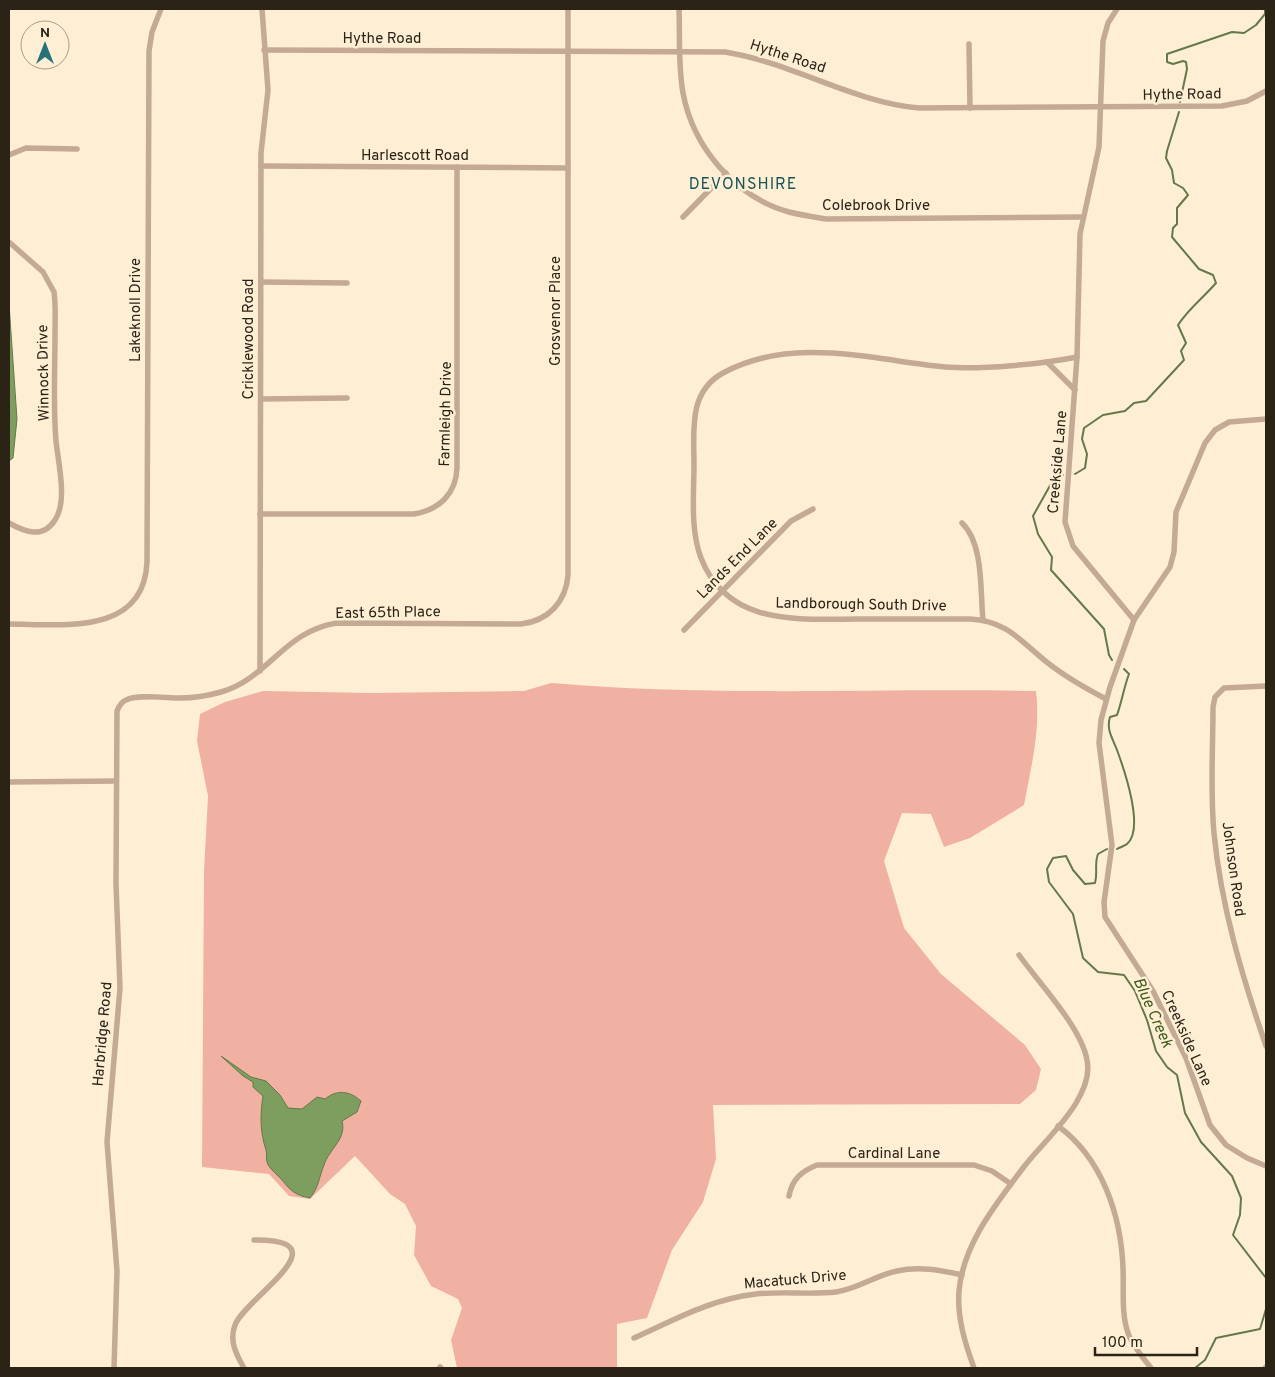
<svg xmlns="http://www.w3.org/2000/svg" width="1275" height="1377" font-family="Overpass,sans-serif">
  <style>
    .green { fill: #f1b1a2 }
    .water { fill: #7d9e5f; stroke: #647949 }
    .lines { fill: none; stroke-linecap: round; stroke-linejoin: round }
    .stream { stroke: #647949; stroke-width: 2 }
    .minor { stroke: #c4a995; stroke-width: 5.5 }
    .labels { text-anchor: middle; stroke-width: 5; stroke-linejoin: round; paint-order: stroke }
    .street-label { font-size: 15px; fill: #2a2316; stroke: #feefd4 }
    .neighbourhood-label { font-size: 16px; letter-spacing: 1px; fill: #175358; stroke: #feefd4 }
    .water-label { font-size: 16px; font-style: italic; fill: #3c5b19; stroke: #feefd4 }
  </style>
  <rect width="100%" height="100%" fill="#feefd4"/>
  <path class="green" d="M551 683C712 697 874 688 1036 691 1041 729 1031 767 1024 805L970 838 944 847 931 814 902 813 884 861 904 928 941 974 1025 1045 1041 1069 1036 1090 1020 1104 713 1105 716 1159 703 1202 672 1250 647 1318 617 1324V1368H457L451 1340 462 1308 458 1299 431 1286 414 1255 416 1226 405 1204 390 1194 355 1156 310 1199 289 1196 269 1174 202 1167 204 871 208 796 197 741 200 714 225 702 263 691 371 693 524 691Z"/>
  <g class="water">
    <path d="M9 304 17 419 13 458 9 461Z"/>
    <path d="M221 1056 251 1077 266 1081 280 1095 288 1108 302 1109 317 1097 325 1099C337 1089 350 1091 361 1101L357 1112 342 1121C347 1139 329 1149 324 1165 319 1177 319 1187 310 1198 295 1195 291 1191 282 1180 277 1174 269 1169 267 1162 266 1158 267 1154 266 1150 260 1132 260 1115 263 1096L253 1087V1082L243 1076Z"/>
  </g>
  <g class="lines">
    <g class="stream">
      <path d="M1180 102 1187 69 1186 62 1183 61 1173 64 1167 62V54L1232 32 1244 33 1256 25 1265 14V9"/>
      <path d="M1075 474 1085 468 1087 454 1082 439 1084 428 1103 415 1125 411 1134 403 1146 401 1184 360 1181 351 1186 343 1178 325C1189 308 1203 298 1216 283L1213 275 1199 269 1172 237 1173 228 1177 224V208L1188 195 1183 188 1174 183 1172 170 1166 158 1167 151 1179 112"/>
      <path d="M1063 475 1052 482 1033 516 1038 534 1052 557 1051 570 1104 629 1109 655 1112 660"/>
      <path d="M1107 849 1098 854C1094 864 1098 873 1095 883L1085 884 1073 870 1066 856 1053 858 1047 869 1049 882 1073 914 1083 958 1098 972 1124 975 1135 991 1147 1020 1156 1051 1167 1067 1177 1075 1185 1113 1201 1142 1232 1176 1241 1198 1240 1215 1233 1235 1266 1278"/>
      <path d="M1117 849C1120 847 1125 846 1127 844 1145 829 1124 769 1117 750 1113 739 1106 730 1110 717L1117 715C1122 701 1124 687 1129 674L1124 669"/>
      <path d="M1195 1368 1205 1360 1216 1338 1260 1329 1266 1309"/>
    </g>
    <g class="minor">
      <path d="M679 9C680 36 678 65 683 93 693 147 735 197 789 212 801 215 814 217 826 219L1082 217"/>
      <path d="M1117 9 1108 23 1103 41 1099 147 1080 234 1077 357 1065 522 1073 546 1134 620"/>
      <path d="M969 44 970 108"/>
      <path d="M264 50 725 52C793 63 852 102 919 108L1222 106 1247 101 1266 91"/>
      <path d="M9 155 26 148 77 149"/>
      <path d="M261 166 568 168"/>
      <path d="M683 217 726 173"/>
      <path d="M9 242 43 272 54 292C56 306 55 320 55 334 55 369 53 406 56 441 58 462 68 501 55 520 43 539 25 532 9 523"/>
      <path d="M261 282 347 283"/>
      <path d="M1077 357C1042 364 981 370 945 367 872 360 793 335 723 373 688 392 694 431 694 465 694 494 690 529 701 558 728 627 799 619 859 619 896 619 933 619 970 619 1012 621 1025 648 1056 669 1071 680 1089 690 1106 699"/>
      <path d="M1047 362 1075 390"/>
      <path d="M261 399 347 398"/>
      <path d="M1266 419 1229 422 1215 430 1205 443 1176 512 1174 552 1170 567 1134 620 1110 687 1101 720 1099 743 1112 845 1104 902 1105 917 1153 991 1186 1058 1210 1125 1226 1145 1247 1158 1266 1166"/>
      <path d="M260 514H414C439 510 456 494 457 468V167"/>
      <path d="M962 523C984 544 980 591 983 620"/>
      <path d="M9 624C60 624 144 637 147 562L149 51 152 32 161 9"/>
      <path d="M684 630 791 521 813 509"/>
      <path d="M260 671 261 153 268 90 262 9"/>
      <path d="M1266 686 1224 688 1215 697 1213 707C1213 749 1210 791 1214 833 1221 906 1242 976 1266 1046"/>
      <path d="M9 782 116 781"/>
      <path d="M1058 1126C1102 1158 1121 1215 1123 1268 1124 1289 1121 1313 1128 1333 1132 1346 1143 1357 1151 1368"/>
      <path d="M789 1196C792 1179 802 1171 817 1165H974L992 1171 1011 1184"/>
      <path d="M634 1338C674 1320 711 1299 756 1294 782 1291 810 1295 836 1292 858 1289 876 1275 897 1271 919 1266 940 1270 962 1275"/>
      <path d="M440 1367 441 1368"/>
      <path d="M114 1368 117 1271 107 1142 120 988 116 884 117 711C119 706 121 702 126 700 138 694 166 698 180 698 194 698 207 696 221 692 269 678 284 631 337 623L521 624C548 621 566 602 568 575V9"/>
      <path d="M244 1368C236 1354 229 1341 235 1325 245 1298 346 1239 254 1240"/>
      <path d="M974 1368C965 1343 957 1318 959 1291 963 1244 996 1204 1023 1168 1044 1140 1095 1098 1087 1060 1081 1027 1039 983 1019 955"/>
      <path d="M1265 1368 1266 1367"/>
    </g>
  </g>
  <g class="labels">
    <g class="street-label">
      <text x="382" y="43">Hythe Road</text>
      <text transform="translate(788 56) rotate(18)" y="5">Hythe Road</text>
      <text transform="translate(1182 94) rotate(-1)" y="5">Hythe Road</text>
      <text x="415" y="160">Harlescott Road</text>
      <text x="876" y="210">Colebrook Drive</text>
      <text transform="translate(135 310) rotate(-90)" y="5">Lakeknoll Drive</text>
      <text transform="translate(555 311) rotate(-90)" y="5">Grosvenor Place</text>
      <text transform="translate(248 339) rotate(-90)" y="5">Cricklewood Road</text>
      <text transform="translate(43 373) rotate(-91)" y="5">Winnock Drive</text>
      <text transform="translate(445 414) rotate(-89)" y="5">Farmleigh Drive</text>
      <text transform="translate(1057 462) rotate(-85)" y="5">Creekside Lane</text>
      <text transform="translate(737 558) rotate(-45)" y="5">Lands End Lane</text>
      <text transform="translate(861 604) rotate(1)" y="5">Landborough South Drive</text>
      <text transform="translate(388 612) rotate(-1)" y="5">East 65th Place</text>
      <text transform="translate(1234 869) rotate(82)" y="5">Johnson Road</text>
      <text transform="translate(102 1034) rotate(-85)" y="5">Harbridge Road</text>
      <text transform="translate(1187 1038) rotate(66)" y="5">Creekside Lane</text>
      <text x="894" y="1158">Cardinal Lane</text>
      <text transform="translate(795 1279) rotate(-5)" y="5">Macatuck Drive</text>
    </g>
    <g class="neighbourhood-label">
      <text x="743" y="189">DEVONSHIRE</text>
    </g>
    <g class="water-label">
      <text transform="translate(1154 1012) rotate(66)" y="6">Blue Creek</text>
    </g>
  </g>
  <rect width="1275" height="1377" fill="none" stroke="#2a2316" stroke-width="20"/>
  <g transform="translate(45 45)"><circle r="24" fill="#feefd4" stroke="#a99d88"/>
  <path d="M0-4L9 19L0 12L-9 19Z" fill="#277178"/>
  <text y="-8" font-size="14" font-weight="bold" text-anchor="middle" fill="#2a2316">N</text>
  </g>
  <path d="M1095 1347v8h102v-8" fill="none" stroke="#2a2316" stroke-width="2.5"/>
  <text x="1102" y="1347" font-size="15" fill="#2a2316" stroke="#feefd4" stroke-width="4" paint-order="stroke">100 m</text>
</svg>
